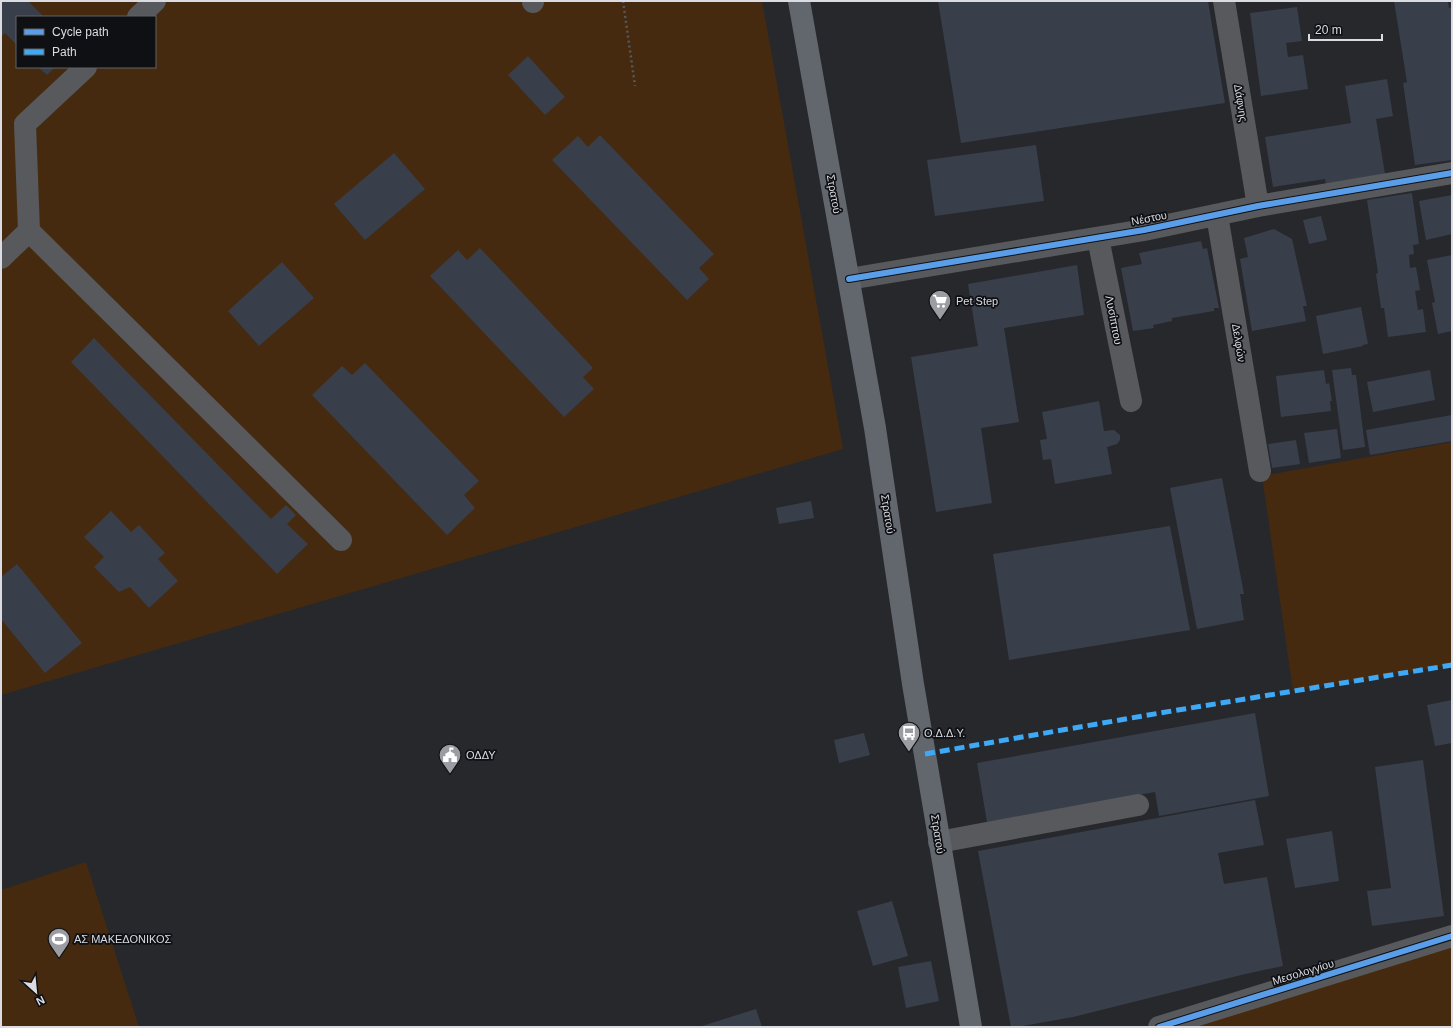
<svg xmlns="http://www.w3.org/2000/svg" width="1453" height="1028" font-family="Helvetica,sans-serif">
<rect width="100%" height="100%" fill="#26282c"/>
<path fill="#452a10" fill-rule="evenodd" d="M1 1H762L843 449 1 695ZM17 17H155V67H17Z
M1452 442V665L1293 691 1262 476Z
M86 862 139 1027H1V890Z
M1452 945V1027H1192Z"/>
<path fill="#393e4b" d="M1 1H28L44 17H17V45L5 33 1 37Z
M938 1H1208L1225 103 961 143Z
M1394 1H1448L1449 8 1452 7V160L1415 165 1403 83 1407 82Z
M1297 7 1302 41 1286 43 1288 57 1303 55 1308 89 1261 96 1250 13Z
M528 56 565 97 545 115 508 75Z
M38 67H55L47 75Z
M1387 79 1393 116 1376 119 1385 174 1326 184 1325 179 1273 187 1265 137 1351 123 1345 86Z
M600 135 714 254 699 268 709 279 687 300 552 160 578 136 588 147Z
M1036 145 1044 201 935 216 927 160Z
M394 153 425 189 365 240 334 204Z
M1412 193 1419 244 1413 245 1414 254 1409 255 1410 268 1416 267 1420 290 1415 291 1418 310 1423 309 1426 332 1388 337 1384 308H1381L1376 274 1378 273 1367 200Z
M1452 195V234L1426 240 1419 201Z
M1321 216 1327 240 1309 244 1303 220Z
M1274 229 1292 239 1307 306H1303L1306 321 1252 331 1240 259 1248 257 1244 238Z
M1201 241 1203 249 1207 248 1219 308H1214V311L1172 318V321L1153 325 1154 328 1133 331 1121 268 1142 264 1139 253Z
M480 248 593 368 583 377 594 389 564 417 430 276 458 250 467 260Z
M1452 255V331L1438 334 1432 303 1435 302 1427 260Z
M282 262 314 298 259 346 228 311Z
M1077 265 1084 315 1004 328 1019 422 981 428 992 503 936 512 911 357 978 346 968 284Z
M1361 307 1368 344 1362 345 1363 346 1323 354 1316 316Z
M94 338 271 519 286 505 296 515 287 524 308 544 277 574 71 362Z
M365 363 479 481 464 495 475 508 447 535 312 395 342 366 352 375Z
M1351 368 1352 375H1356L1365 447 1343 450 1332 370Z
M1324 370 1326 384 1329 383 1332 401H1330L1331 411 1281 417 1276 376Z
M1430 370 1435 400 1373 412 1367 382Z
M1099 401 1104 431 1114 430 1120 435V440L1117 444 1107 447 1112 474 1055 484 1051 459 1043 460 1040 440 1047 439 1042 412Z
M1452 415V441L1370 455 1366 430Z
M1337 429 1341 458 1309 463 1304 433Z
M1296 440 1300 464 1272 468 1268 444Z
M1222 478 1244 594H1240L1244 620 1197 629 1170 488Z
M811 501 814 518 779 524 776 508Z
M111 511 131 532 139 525 165 553 158 559 178 581 149 608 130 587 119 592 94 567 104 557 84 537Z
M1170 526 1190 630 1009 660 993 554Z
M17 564 82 643 45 673 1 619V577Z
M1452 700V743L1435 746 1427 705Z
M1255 713 1269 796 1159 816 1155 792 987 822 977 763Z
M864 733 870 755 839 763 834 740Z
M1423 760 1444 916 1372 926 1367 891 1391 888 1375 767Z
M1255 800 1264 845 1218 853 1224 884 1267 877 1283 966 1241 975 1073 1017 1017 1027H1011L978 851Z
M1332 831 1339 881 1295 888 1286 839Z
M892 901 908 956 873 966 857 911Z
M931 961 939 1001 906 1008 898 967Z
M756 1009 762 1027H699Z"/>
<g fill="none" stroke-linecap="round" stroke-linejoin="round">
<path stroke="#57595c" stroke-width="2.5" stroke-dasharray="2 3" stroke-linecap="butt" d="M623 1 635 86"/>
<path stroke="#57595c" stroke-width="22" d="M533 1V2
M1224 1 1258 206
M138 17 155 1
M86 67 25 124 29 231 341 540
M1217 215 1260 471
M1098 238 1131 401
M1 258 29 231
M849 279 1144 230 1258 206 1452 173
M939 842 1138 805
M1159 1027 1452 936"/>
<path stroke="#62666d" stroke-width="22" d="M799 1 875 428 913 684 971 1027"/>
<path stroke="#3fa9f5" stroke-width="5" stroke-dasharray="10 5" stroke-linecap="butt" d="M925 754 1160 713 1452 665"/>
<g stroke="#0e1014" stroke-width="8">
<path id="cycleway" d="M849 279 1144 230 1258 206 1452 173
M1159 1027 1452 936"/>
</g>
<use href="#cycleway" stroke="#5a9eea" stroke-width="6"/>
</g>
<defs>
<g id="supermarket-pin" transform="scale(1.15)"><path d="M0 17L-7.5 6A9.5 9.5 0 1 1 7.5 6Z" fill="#9b9da2" stroke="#0e1014"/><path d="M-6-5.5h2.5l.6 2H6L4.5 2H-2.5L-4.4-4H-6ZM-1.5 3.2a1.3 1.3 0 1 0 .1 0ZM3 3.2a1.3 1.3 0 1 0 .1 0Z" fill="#fff"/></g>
<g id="bus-pin" transform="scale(1.15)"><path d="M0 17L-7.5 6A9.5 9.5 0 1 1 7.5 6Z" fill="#9b9da2" stroke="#0e1014"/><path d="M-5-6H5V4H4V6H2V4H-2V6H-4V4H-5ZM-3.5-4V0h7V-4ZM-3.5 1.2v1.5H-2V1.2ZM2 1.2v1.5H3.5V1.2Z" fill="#fff"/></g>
<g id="civic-pin" transform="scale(1.15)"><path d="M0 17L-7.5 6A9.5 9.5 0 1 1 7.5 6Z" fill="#9b9da2" stroke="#0e1014"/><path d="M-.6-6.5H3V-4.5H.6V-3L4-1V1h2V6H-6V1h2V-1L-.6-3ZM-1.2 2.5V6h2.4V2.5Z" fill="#fff"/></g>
<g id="stadium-pin" transform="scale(1.15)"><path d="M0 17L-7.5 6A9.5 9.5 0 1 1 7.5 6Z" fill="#9b9da2" stroke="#0e1014"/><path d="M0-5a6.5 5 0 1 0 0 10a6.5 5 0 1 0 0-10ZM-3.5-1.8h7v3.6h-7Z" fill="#fff"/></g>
</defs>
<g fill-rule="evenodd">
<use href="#supermarket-pin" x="940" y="301"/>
<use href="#bus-pin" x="909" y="733"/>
<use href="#civic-pin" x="450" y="755"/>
<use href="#stadium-pin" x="59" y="939"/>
</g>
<g text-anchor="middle" stroke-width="3.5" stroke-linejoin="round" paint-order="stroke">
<g font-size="11" fill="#dadce2" stroke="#0e1014">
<text transform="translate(1241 103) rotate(81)" y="4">Δάφνης</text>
<text transform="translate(834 194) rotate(80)" y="4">Στρατού</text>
<text transform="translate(1149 218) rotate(-11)" y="4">Νέστου</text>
<text transform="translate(1114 320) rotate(79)" y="4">Λυσίππου</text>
<text transform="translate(1239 343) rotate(81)" y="4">Δελφών</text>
<text transform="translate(888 514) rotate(81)" y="4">Στρατού</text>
<text transform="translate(938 834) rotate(81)" y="4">Στρατού</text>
<text transform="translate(1303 972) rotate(-17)" y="4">Μεσολογγίου</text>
</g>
<g font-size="11" fill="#dadce2" stroke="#0e1014" text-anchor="start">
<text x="956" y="305">Pet Step</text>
<text x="924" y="737">Ο.Δ.Δ.Υ.</text>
<text x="466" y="759">ΟΔΔΥ</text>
<text x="74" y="943">ΑΣ ΜΑΚΕΔΟΝΙΚΟΣ</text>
</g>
</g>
<rect width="1453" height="1028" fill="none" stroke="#dadce2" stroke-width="4"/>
<rect x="16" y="16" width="140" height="52" fill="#0e1014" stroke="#606266"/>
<rect x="24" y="29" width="20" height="6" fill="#5a9eea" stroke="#606266"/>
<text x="52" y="36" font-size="12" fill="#dadce2">Cycle path</text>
<rect x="24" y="49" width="20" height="6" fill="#3fa9f5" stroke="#606266"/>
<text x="52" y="56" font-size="12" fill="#dadce2">Path</text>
<g transform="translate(36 992) rotate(153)" stroke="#0e1014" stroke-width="3" paint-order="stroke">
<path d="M0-3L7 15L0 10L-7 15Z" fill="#dadce2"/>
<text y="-6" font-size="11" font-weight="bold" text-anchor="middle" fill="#dadce2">N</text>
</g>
<path d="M1309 34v6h73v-6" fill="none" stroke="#dadce2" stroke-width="2"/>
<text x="1315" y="34" font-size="12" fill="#dadce2" stroke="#0e1014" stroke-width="3" paint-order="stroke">20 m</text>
</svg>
